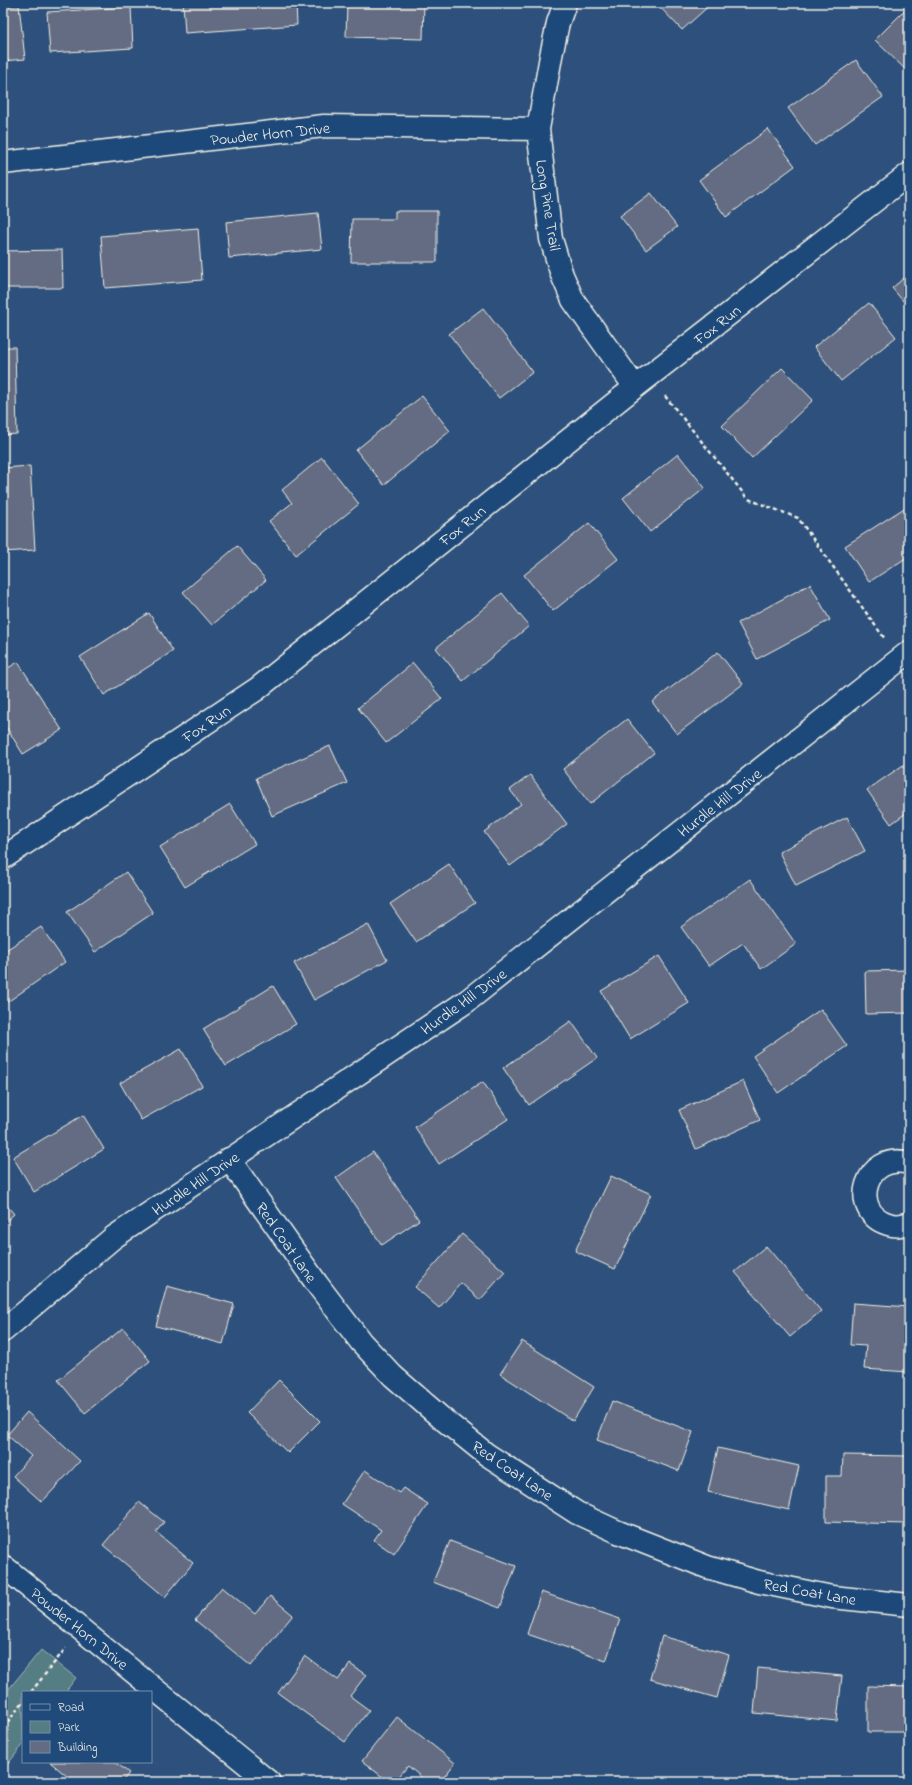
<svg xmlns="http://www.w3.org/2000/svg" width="912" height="1785" font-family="'Indie Flower',sans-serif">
<rect width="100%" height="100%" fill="#2d517c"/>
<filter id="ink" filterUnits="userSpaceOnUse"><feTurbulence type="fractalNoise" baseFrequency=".025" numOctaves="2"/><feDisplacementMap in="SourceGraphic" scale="8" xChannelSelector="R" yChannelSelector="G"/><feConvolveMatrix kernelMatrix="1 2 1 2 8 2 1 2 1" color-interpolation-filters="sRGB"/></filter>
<g filter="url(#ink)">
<path fill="#557d84" stroke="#a4b7b6" d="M41 1650 76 1678 65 1692H23V1745L3 1770V1696Z"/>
<path fill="#636c83" stroke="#f4f1e8" d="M183 3H296L297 25 185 33Z
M347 3H424L423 39 346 37Z
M656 3H712L682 30Z
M19 5 25 59 3 61V7Z
M909 6V73L875 40Z
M131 7 133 48 50 53 47 12Z
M856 60 883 97 815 145 788 108Z
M768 129 795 166 726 217 699 180Z
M651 193 677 227 646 250 620 216Z
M395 211H437V262H351L352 219H395Z
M318 213 322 249 229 258 226 222Z
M198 228 202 280 105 288 101 236Z
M62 250 63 288H3V251Z
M909 274V308L892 288Z
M869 303 896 337 841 381 814 347Z
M483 308 533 372 499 398 449 334Z
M3 347H15L17 434 3 435Z
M782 368 813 400 752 458 722 426Z
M422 396 450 431 384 485 356 450Z
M678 454 705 488 650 532 623 498Z
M322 457 359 504 296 555 269 521 292 503 282 490Z
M30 466 35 550 3 552V468Z
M909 505V556L869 582 845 546Z
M589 523 618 559 553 611 524 575Z
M237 546 266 580 212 625 183 592Z
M810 584 830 620 757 659 738 623Z
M502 593 529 626 463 681 436 648Z
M149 613 173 651 104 695 80 657Z
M718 652 743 684 677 734 652 702Z
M18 662 62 730 23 754 3 722V671Z
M413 663 442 699 386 743 358 708Z
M627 719 654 753 590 804 563 769Z
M330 746 347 783 272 816 256 778Z
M909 761V811L891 824 867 790Z
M530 775 567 824 510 866 484 832 521 804 510 790Z
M230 804 255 844 185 887 160 847Z
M847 817 865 851 796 886 779 852Z
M449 864 475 903 416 942 390 904Z
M126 872 153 913 95 952 67 912Z
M750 879 796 944 761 969 743 943 709 966 681 927Z
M368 924 387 960 314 1000 294 963Z
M41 927 65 962 3 1005V952Z
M659 956 689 1003 630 1039 601 991Z
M909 970V1013L866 1014 865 971Z
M273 986 296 1024 226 1066 203 1029Z
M821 1009 847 1046 778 1093 753 1056Z
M571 1021 597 1058 529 1105 503 1068Z
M181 1049 202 1086 141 1120 120 1083Z
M743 1081 760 1120 696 1149 679 1110Z
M483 1082 508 1119 439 1164 415 1127Z
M83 1115 104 1149 34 1192 13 1157Z
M373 1152 419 1220 382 1245 336 1178Z
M611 1176 651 1194 615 1269 575 1251Z
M3 1201 14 1214 3 1224Z
M462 1234 505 1272 480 1300 461 1283 439 1308 415 1287Z
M766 1246 821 1311 790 1337 735 1272Z
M167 1286 234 1304 223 1344 156 1326Z
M853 1303 909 1307V1372L864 1369 866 1346 850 1345Z
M123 1328 150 1361 85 1413 58 1380Z
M522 1341 594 1387 573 1421 500 1374Z
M279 1380 320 1421 288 1453 247 1413Z
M612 1401 693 1432 679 1471 597 1440Z
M27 1412 80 1461 42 1502 13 1476 31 1456 7 1435Z
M718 1448 799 1466 789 1510 708 1492Z
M843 1455 908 1456 907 1524 826 1522V1476H842Z
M365 1470 399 1493 403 1488 428 1504 394 1554 374 1540 381 1530 342 1504Z
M139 1502 164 1522 156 1532 193 1563 165 1597 103 1545Z
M450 1541 516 1566 500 1608 433 1582Z
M222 1587 255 1614 270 1596 293 1615 251 1666 195 1620Z
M541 1592 620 1619 606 1661 527 1634Z
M662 1636 729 1655 717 1698 650 1679Z
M305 1656 338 1680 350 1664 366 1675 350 1696 369 1710 345 1742 278 1693Z
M758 1668 842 1676 837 1721 754 1713Z
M868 1686 909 1687V1732H868Z
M397 1717 455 1763 440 1782H427L408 1766 394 1782H389L362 1761Z
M50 1762H115L129 1773 122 1782H74Z"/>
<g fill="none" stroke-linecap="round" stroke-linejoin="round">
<g stroke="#f4f1e8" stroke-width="25">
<path id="minor" d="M565 3 558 23 551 56 538 129 551 239 562 275 573 300 635 387
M3 163 324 126 538 129
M3 858 257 689 635 387 909 174
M229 1159 317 1284 361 1342 393 1376 439 1416 486 1454 577 1513 618 1532 707 1567 759 1582 832 1597 909 1605
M909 1163C865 1151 848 1212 888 1224 895 1226 902 1226 909 1223
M3 1331 114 1237 467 1001 909 652
M3 1566 269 1782"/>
</g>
<path stroke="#f4f1e8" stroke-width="2.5" stroke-dasharray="4 3" stroke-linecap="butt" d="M665 396 748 499 798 518 885 639
M31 1692 66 1648
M3 1728 23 1702"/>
<use href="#minor" stroke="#1f4a7a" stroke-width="22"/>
</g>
</g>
<g text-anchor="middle" stroke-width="3" stroke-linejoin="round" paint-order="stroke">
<g font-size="16" fill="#f4f1e8" stroke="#1f4a7a">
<text transform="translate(270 133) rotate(-6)" y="6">Powder Horn Drive</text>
<text transform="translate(549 205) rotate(81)" y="6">Long Pine Trail</text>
<text transform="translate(717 324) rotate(-38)" y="6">Fox Run</text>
<text transform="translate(462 525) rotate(-39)" y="6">Fox Run</text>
<text transform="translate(206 723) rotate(-34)" y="6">Fox Run</text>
<text transform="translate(719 802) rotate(-38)" y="6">Hurdle Hill Drive</text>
<text transform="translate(463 1001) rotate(-36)" y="6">Hurdle Hill Drive</text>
<text transform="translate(195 1183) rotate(-34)" y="6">Hurdle Hill Drive</text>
<text transform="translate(287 1242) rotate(55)" y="6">Red Coat Lane</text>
<text transform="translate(513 1470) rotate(34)" y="6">Red Coat Lane</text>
<text transform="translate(810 1591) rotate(10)" y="6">Red Coat Lane</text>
<text transform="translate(80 1628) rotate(39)" y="6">Powder Horn Drive</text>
</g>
</g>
<rect width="912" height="1785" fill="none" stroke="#1f4a7a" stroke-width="16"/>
<rect x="8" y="8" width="896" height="1769" fill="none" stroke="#f4f1e8" stroke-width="1.5" filter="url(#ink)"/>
<rect x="22" y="1691" width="130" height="72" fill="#1f4a7a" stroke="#748da6"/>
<rect x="30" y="1704" width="20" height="6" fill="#1f4a7a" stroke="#748da6"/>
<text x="58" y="1711" font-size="12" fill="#f4f1e8">Road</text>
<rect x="30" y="1721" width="20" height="12" fill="#557d84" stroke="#748da6"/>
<text x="58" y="1731" font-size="12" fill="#f4f1e8">Park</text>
<rect x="30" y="1741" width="20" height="12" fill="#636c83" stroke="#748da6"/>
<text x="58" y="1751" font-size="12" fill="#f4f1e8">Building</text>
</svg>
